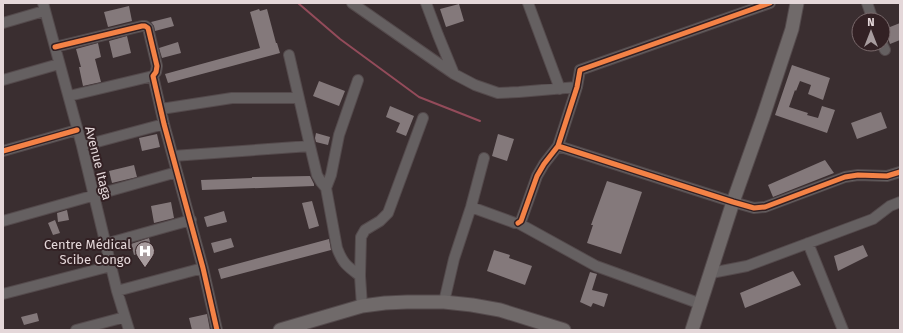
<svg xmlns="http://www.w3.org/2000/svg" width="903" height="333" font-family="'Fira Sans',sans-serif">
<rect width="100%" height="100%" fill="#3a2e30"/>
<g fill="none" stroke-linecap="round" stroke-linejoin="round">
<path stroke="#934b5a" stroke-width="2" d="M298 3 340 39 419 97 480 121"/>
</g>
<path fill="#84797b" d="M459 4 464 21 446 27 440 9Z
M129 6 132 21 108 27 104 12Z
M259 9 260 11 267 9 276 43H277L280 53 232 66 168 83 165 74 260 48 250 12Z
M171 17 174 26 155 31 154 26 151 22Z
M900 23V40L890 44 885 29Z
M127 36 131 53 113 58 109 41Z
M178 42 181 53 162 58 159 48Z
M98 43 101 57 95 59 101 82 83 86 79 67H81L76 49Z
M792 65 830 78 823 100 808 94 811 85 800 81 796 91 795 90 789 107 808 113 807 115 818 118 822 106 835 110 827 133 775 115Z
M319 81 345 91 339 106 313 96Z
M390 106 414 116 406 136 396 132 400 123 386 117Z
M881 112 887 128 857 139 851 123Z
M316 133 330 137 328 145 316 142 315 138Z
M157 134 160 147 142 151 139 138Z
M498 134 514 139 507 161 492 156Z
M825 160 834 173 773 197 768 185Z
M134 165 137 177 112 183 109 171Z
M310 176 314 184V186L202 190 201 180 252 178V177Z
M607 181 642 192 621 254 587 243 593 225H591Z
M312 201 319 226 309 229 302 203Z
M171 202 174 218 154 223 151 206Z
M67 210 69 220 58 222 57 213Z
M224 211 227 222 207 227 204 217Z
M55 220 60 233 53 235 48 223Z
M149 238 152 250 134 255 131 244Z
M231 238 234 247 214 253 211 243Z
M329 239 331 250 221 279 218 269Z
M863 245 868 256 838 271 834 256Z
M494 250 510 255 509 258 532 266 525 285 487 271Z
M793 271 801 285 745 308 740 293Z
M590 272 597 274 592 290 608 294 604 307 593 303 591 307 580 302Z
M37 313 39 321 24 325 21 317Z
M207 314 210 330H192L189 318Z"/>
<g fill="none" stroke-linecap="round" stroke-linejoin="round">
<g stroke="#544a4c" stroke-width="12">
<path id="minor" d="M43 3 82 146 117 291 129 330
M352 3 438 63 454 74 475 85 498 93 519 92 577 87
M426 3 438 35 454 74
M528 3 560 89
M867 3 873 20
M3 23 44 11
M882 44 885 50
M55 47 142 26H145L148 28 157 66 156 72 153 76 164 124 203 268 217 330
M289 55 310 146 317 175 321 182 326 188
M3 80 59 64
M358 80 339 135 331 175 326 188 337 248C343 264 347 266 360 276
M69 96 153 76
M161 109 232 98H299
M82 146 164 124
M558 146 733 202 754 208 765 207 845 177 858 175 887 176 900 172
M3 151 77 130
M173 156 310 146
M471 207 515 223H518L596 266 701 304
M3 221 177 172
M518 223 521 221 537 176 544 164 558 146 577 87 580 70 770 3
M808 243 843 330
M105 244 191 220
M711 273 747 266 873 219 890 206 900 202
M117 291 203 268
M3 294 111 266
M444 302 454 259 471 207 484 158
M362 306 360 276 361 237 365 230 380 221 388 213 423 118
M76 330 125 317"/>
</g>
<g stroke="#544a4c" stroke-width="15">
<path id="major" d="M280 330 362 306 385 303 407 302H444L472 305 500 310 564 330
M692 330 733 202 763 117 792 29 797 3"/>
</g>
<use href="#minor" stroke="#656061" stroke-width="10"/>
<use href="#major" stroke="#706a6a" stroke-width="13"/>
<g stroke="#332124" stroke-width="8">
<path id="cycleway" d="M55 47 142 26H145L148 28 157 66 156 72 153 76 164 124 203 268 217 330
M558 146 733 202 754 208 765 207 845 177 858 175 887 176 900 172
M3 151 77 130
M518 223 521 221 537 176 544 164 558 146 577 87 580 70 770 3"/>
</g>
<use href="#cycleway" stroke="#f48246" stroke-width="5"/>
</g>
<defs>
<g id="hospital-pin" transform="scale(1)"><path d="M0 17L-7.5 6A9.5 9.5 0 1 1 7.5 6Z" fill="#a89c9e" stroke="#332124"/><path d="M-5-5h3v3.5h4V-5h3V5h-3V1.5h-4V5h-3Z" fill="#fff"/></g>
</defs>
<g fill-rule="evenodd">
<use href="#hospital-pin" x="145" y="251"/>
</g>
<g text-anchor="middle" stroke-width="4" stroke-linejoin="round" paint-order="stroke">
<g font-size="13" fill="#e4d7d9" stroke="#332124">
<text transform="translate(99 163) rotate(76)" y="5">Avenue Itaga</text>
</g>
<g font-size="13" fill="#e4d7d9" stroke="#332124" text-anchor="end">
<text x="131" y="249">Centre Médical<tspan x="131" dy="15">Scibe Congo</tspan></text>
</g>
</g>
<rect width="903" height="333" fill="none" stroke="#e4d7d9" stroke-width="8"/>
<g transform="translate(871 32)"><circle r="19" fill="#332124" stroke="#7a6a6c"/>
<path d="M0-3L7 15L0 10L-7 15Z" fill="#a89c9e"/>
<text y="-6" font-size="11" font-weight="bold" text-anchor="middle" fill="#e4d7d9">N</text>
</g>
</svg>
